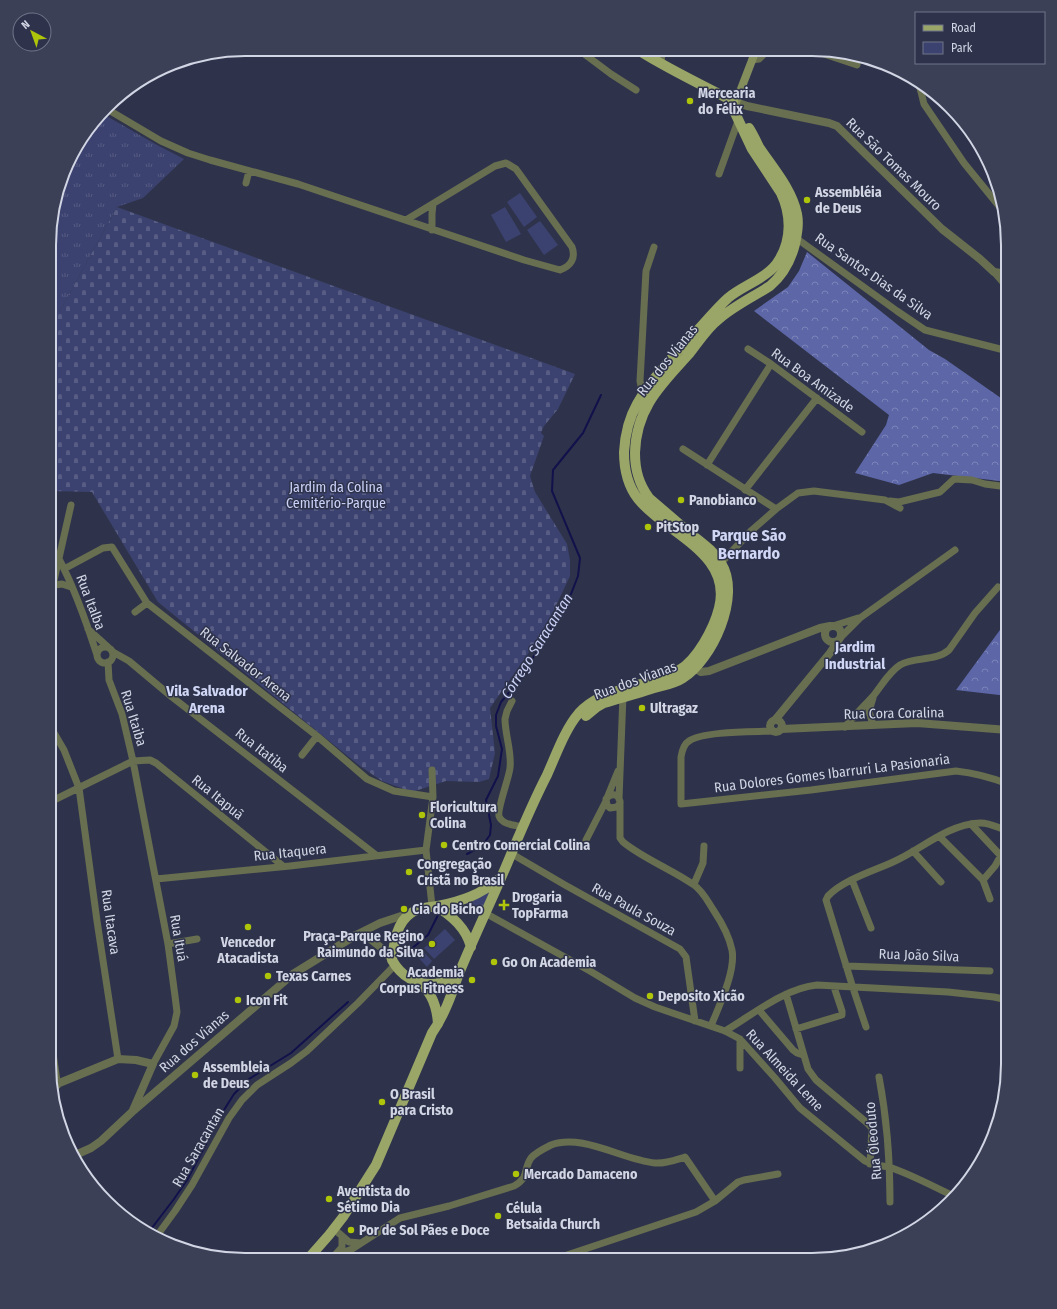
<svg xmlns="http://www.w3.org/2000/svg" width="1057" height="1309" font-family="'Fira Sans Condensed',sans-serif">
<defs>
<pattern id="grass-tufts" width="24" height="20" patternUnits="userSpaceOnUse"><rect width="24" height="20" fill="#3b426f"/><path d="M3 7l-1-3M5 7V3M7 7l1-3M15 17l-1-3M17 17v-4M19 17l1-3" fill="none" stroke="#565c83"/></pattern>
<pattern id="forest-crowns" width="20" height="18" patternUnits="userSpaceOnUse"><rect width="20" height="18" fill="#5d67a8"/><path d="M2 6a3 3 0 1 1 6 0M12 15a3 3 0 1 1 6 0" fill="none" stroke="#7b83b8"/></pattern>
<pattern id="cemetery-stones" width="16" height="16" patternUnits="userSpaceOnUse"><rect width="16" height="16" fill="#3b426f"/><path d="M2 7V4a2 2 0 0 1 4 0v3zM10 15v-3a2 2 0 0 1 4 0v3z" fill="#565c83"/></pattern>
</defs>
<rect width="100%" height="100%" fill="#2e334b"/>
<path fill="url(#grass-tufts)" d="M103 114 157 145 184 159 143 198 117 207 60 311 51 315V232L78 144Z
M491 889 479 915 469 908 466 903Z"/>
<path fill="url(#forest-crowns)" d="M807 252 929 350 945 359 1008 403V482L933 473 899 485 855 473 886 425 889 415 754 311 788 287 799 271Z
M1008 619C1008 628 1006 636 1005 645H1008V696L956 690Z"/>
<path fill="url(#cemetery-stones)" d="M117 207 575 374 558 409 544 426 541 433 544 436 530 476 535 492 567 544 570 560V576L554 610 534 645 490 708 495 753 489 779 479 782 446 781 412 792 382 781 360 766 158 602 92 492 50 491 51 315 60 311Z"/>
<path fill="#3b426f" d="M520 193 537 217 524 227 507 202Z
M505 207 521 234 506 242 491 215Z
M540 221 558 245 544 255 527 230Z
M445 929 455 940 434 959 424 948Z
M422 950 432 961 427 967 416 955Z"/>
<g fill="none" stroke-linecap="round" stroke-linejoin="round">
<path stroke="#12114b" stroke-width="2" d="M467 854 482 846 490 835 491 825 486 800 498 776 502 749 496 726V715L501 702 519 681 571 594 578 576 580 558 552 491 553 470 583 433 601 395
M410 950 428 935 439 913
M148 1233 174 1199 187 1180 224 1110 234 1094 249 1079 291 1053 348 1002"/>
<path stroke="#686e50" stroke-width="7" d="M579 50 611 74 636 90
M815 51 857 65
M752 60 759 59 767 51
M661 64 662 50
M921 82 920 88 924 104 964 163 1003 211
M107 109 161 141 188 153 210 160 298 184 524 260 560 270C571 266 576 258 572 247L516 169 506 163 495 166 406 220
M719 174 738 121
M246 183 249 171
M432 230V214L433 204
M796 238 897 311 925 330 1008 351
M994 272 1008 288
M748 349 771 364 862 432
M643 395 640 381 646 271 654 247
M683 449 776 509
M707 465 771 364
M745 490 817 398
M890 501 899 502 940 492 954 479 972 480 985 484 1008 487
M59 559C74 587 87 624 97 655
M719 565 751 531 776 509 798 493 814 491 885 500 900 508
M64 569 103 548 112 547 147 603 317 736 367 779 394 791 433 797
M54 585 62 584 71 587
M50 598 71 505
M135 612 147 603
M836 625 858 618
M88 629 108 647
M842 636 860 618 955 550
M97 655a8 8 0 1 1 16 0a8 8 0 1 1-16 0Z
M113 652 129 661 172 697 376 855
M108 662 109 680 122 714 133 761 168 944 175 996 177 1012 174 1026 153 1064
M873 698 869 711 873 725
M512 701 507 711 505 719C505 735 512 752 510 768 509 778 497 809 499 816 502 825 515 825 523 827
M50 726 64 750 79 788 97 921 118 1059
M845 727C854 716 864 706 874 695 882 685 889 672 900 665 915 656 935 662 949 650L975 613 998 587
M773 731C753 732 704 731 689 741 684 744 682 751 681 757V804L811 790 956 771C974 773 990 777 1008 784
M302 755 317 736
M432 770 433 797 426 850 432 906
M607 798 618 771
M619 799 623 695
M50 802 133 761 150 760 156 763 283 866
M620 803 617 807 610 808 607 805 606 799C610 793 618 793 620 801V838L623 842C644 859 671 869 694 885 703 891 708 902 714 911 722 923 729 936 732 950 736 971 719 1006 711 1026
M971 824 1001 856
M939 836 983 880
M586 840 606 801
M913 851 941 882
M512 854 565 885 680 949 686 957 695 1021
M156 879 290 866 426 850
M852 880 871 928
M694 884 703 863 704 846
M990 899 983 880 995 866 1008 843
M485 913 590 971 635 998 655 1007 725 1031 740 1039 775 1078 800 1108 865 1161C874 1166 883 1165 892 1168 914 1176 935 1187 955 1197
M168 944 197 939
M846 966 990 971
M786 994 808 1069 816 1080 866 1122 872 1128 870 1164
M759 1010 793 1050 797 1053 803 1055
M866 1027 853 988 826 900 828 896C843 880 873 871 893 862 921 850 946 825 979 823 989 822 998 828 1008 831
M796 1029 842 1015V1011L834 987
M725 1031C752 1015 785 988 817 985L948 992 994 997 1008 1000
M740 1039V1068
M879 1077C887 1119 890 1160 890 1202
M997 1127V1122L999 1118
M334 1229 349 1242 361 1243
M156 1237 175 1211 192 1185 229 1118 242 1100 257 1085 291 1063 307 1051 358 1003 395 965
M335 1255 342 1247V1237
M325 1260 352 1249 400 1218 449 1206 514 1186C530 1177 523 1169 531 1158 535 1153 545 1148 551 1145 582 1133 623 1160 655 1163 665 1164 675 1160 685 1157L715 1201
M552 1260 696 1212 715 1201 738 1182 744 1180 778 1174"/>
<path stroke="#686e50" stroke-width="8" d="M736 102 747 106 829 123 837 126 942 229 980 259 994 272 1008 274
M825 634a8 8 0 1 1 16 0a8 8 0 1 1-16 0Z
M691 666 701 672 709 671 820 628 830 626
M770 726a6 6 0 1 1 12 0a6 6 0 1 1-12 0Z
M775 720 830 653 838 641
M781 729 917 723 1008 730
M356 935 369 938 384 950 392 960
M49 1028 57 1085
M52 1086 118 1059 136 1060 153 1064 133 1110
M73 1156 91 1148 101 1141 132 1112 293 974 356 935 380 923 410 913"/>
<path stroke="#848e5d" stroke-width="8" d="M736 102 756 50"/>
<path stroke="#9aa667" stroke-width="10" d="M638 50C670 70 700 84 733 101
M586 716 597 707 604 703C620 698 636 694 651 689 661 686 674 684 683 678 712 660 742 596 721 563 714 551 702 543 691 534 677 522 663 510 649 498 639 484 635 471 635 453 636 408 661 385 689 354 698 343 707 328 719 319 734 306 753 297 770 286 783 275 791 260 795 244 797 234 799 224 797 214 792 189 773 168 759 147 756 141 753 134 749 128
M436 906C452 916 466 928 471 947
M418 982C432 987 445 983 458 976
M438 1024C437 1008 433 992 418 982 415 981 412 980 409 978 402 974 396 967 392 960 394 943 396 923 411 913 418 908 430 907 438 906 462 901 480 895 499 879
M307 1260 329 1235 343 1217 376 1165 432 1033C444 1016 451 996 458 976 475 934 495 894 512 852 523 826 534 800 547 775 556 755 565 729 579 713 592 699 609 693 627 688 644 683 663 679 679 670 697 660 714 628 719 608 733 553 666 534 638 499 628 486 624 468 624 452 625 435 629 418 637 404 651 379 677 352 697 331 707 320 717 308 728 298 743 285 769 278 779 260 792 239 791 214 781 193L752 149 728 98"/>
</g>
<g fill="#aec509" stroke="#2e334b" stroke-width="1.5">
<circle cx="690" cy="101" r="4"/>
<circle cx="807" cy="200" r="4"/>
<circle cx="681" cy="500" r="4"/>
<circle cx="648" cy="527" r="4"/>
<circle cx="642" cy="708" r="4"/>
<circle cx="422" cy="815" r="4"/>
<circle cx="444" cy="845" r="4"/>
<circle cx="409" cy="872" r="4"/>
<path d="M502 899h4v4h4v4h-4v4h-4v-4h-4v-4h4z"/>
<circle cx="404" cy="909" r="4"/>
<circle cx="248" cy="927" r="4"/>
<circle cx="432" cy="944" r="4"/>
<circle cx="494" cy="962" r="4"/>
<circle cx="268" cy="976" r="4"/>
<circle cx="472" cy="980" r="4"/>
<circle cx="650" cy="996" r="4"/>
<circle cx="238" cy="1000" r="4"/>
<circle cx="195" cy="1075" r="4"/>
<circle cx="382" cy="1102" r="4"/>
<circle cx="516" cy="1174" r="4"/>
<circle cx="329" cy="1199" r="4"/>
<circle cx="498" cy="1216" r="4"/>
<circle cx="351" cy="1230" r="4"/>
</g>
<g text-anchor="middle" stroke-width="3" stroke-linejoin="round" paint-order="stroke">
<g font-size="14" font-weight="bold" fill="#d1d5e4" stroke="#2e334b" text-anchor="start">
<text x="698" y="98">Mercearia<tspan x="698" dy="16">do Félix</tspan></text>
<text x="815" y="197">Assembléia<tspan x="815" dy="16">de Deus</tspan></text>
<text x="689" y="505">Panobianco</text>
<text x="656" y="532">PitStop</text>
<text x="650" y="713">Ultragaz</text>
<text x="430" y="812">Floricultura<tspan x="430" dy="16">Colina</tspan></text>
<text x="452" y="850">Centro Comercial Colina</text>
<text x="417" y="869">Congregação<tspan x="417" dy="16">Cristã no Brasil</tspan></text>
<text x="512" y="902">Drogaria<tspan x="512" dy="16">TopFarma</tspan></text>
<text x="412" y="914">Cia do Bicho</text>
<text x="424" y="941" text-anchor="end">Praça-Parque Regino<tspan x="424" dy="16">Raimundo da Silva</tspan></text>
<text x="248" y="947" text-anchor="middle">Vencedor<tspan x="248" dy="16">Atacadista</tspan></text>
<text x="502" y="967">Go On Academia</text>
<text x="464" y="977" text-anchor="end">Academia<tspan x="464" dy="16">Corpus Fitness</tspan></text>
<text x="276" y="981">Texas Carnes</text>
<text x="658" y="1001">Deposito Xicão</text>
<text x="246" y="1005">Icon Fit</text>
<text x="203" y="1072">Assembleia<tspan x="203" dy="16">de Deus</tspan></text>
<text x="390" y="1099">O Brasil<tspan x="390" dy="16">para Cristo</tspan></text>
<text x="524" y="1179">Mercado Damaceno</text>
<text x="337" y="1196">Aventista do<tspan x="337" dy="16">Sétimo Dia</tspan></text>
<text x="506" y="1213">Célula<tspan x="506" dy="16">Betsaida Church</tspan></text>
<text x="359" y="1235">Por de Sol Pães e Doce</text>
</g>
<g font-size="14" fill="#d1d5e4" stroke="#2e334b">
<text transform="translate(894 164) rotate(44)" y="5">Rua São Tomas Mouro</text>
<text transform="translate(874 276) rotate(35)" y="5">Rua Santos Dias da Silva</text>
<text transform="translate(667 360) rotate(-51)" y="5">Rua dos Vianas</text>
<text transform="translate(813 380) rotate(36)" y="5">Rua Boa Amizade</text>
<text transform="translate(91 602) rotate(69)" y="5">Rua Italba</text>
<text transform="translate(246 664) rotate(38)" y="5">Rua Salvador Arena</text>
<text transform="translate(635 680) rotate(-20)" y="5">Rua dos Vianas</text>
<text transform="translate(894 713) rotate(-1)" y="5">Rua Cora Coralina</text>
<text transform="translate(134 718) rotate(73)" y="5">Rua Itaiba</text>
<text transform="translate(262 750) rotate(38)" y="5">Rua Itatiba</text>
<text transform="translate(832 773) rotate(-7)" y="5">Rua Dolores Gomes Ibarruri La Pasionaria</text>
<text transform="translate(218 797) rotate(39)" y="5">Rua Itapuã</text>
<text transform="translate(290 852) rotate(-6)" y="5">Rua Itaquera</text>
<text transform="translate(634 909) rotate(29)" y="5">Rua Paula Souza</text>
<text transform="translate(111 922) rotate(82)" y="5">Rua Itacava</text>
<text transform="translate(179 938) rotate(80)" y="5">Rua Ituá</text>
<text transform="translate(919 955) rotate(2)" y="5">Rua João Silva</text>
<text transform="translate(194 1041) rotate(-41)" y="5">Rua dos Vianas</text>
<text transform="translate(785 1070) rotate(47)" y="5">Rua Almeida Leme</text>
<text transform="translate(873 1141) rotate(-95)" y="5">Rua Óleoduto</text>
<text transform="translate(198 1147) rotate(-60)" y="5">Rua Saracantan</text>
</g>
<g font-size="14" fill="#cad2f8" stroke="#2e334b">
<text x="336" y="492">Jardim da Colina<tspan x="336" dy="16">Cemitério-Parque</tspan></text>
</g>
<g font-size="15" font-style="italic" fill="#c8d0f6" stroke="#2e334b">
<text transform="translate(537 646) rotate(-58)" y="5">Córrego Saracantan</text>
</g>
<g font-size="15" font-weight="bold" fill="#d0d7f6" stroke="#2e334b">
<text x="855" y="652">Jardim<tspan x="855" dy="17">Industrial</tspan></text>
<text x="207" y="696">Vila Salvador<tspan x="207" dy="17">Arena</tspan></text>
</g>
<g font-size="16" font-weight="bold" fill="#d0d7f6" stroke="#2e334b">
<text x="749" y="541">Parque São<tspan x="749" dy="18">Bernardo</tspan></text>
</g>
</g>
<path d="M0 0H1057V1309H0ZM245 56H812A189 189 0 0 1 1001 245V1064A189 189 0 0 1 812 1253H245A189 189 0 0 1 56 1064V245A189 189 0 0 1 245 56Z" fill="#3b4057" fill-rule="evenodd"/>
<path fill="none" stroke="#d1d5e4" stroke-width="2" d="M245 56H812A189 189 0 0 1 1001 245V1064A189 189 0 0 1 812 1253H245A189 189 0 0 1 56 1064V245A189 189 0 0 1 245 56Z"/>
<rect x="915" y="12" width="130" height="52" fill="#2e334b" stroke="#6f7488"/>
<rect x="923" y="25" width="20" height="6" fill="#9aa667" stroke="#6f7488"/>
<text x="951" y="32" font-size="12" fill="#d1d5e4">Road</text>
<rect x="923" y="42" width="20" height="12" fill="#3b426f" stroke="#6f7488"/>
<text x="951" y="52" font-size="12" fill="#d1d5e4">Park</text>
<g transform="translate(32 32) rotate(319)"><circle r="19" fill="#2e334b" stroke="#6f7488"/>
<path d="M0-3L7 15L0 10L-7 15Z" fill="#aec509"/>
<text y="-6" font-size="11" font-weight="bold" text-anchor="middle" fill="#d1d5e4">N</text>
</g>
</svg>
